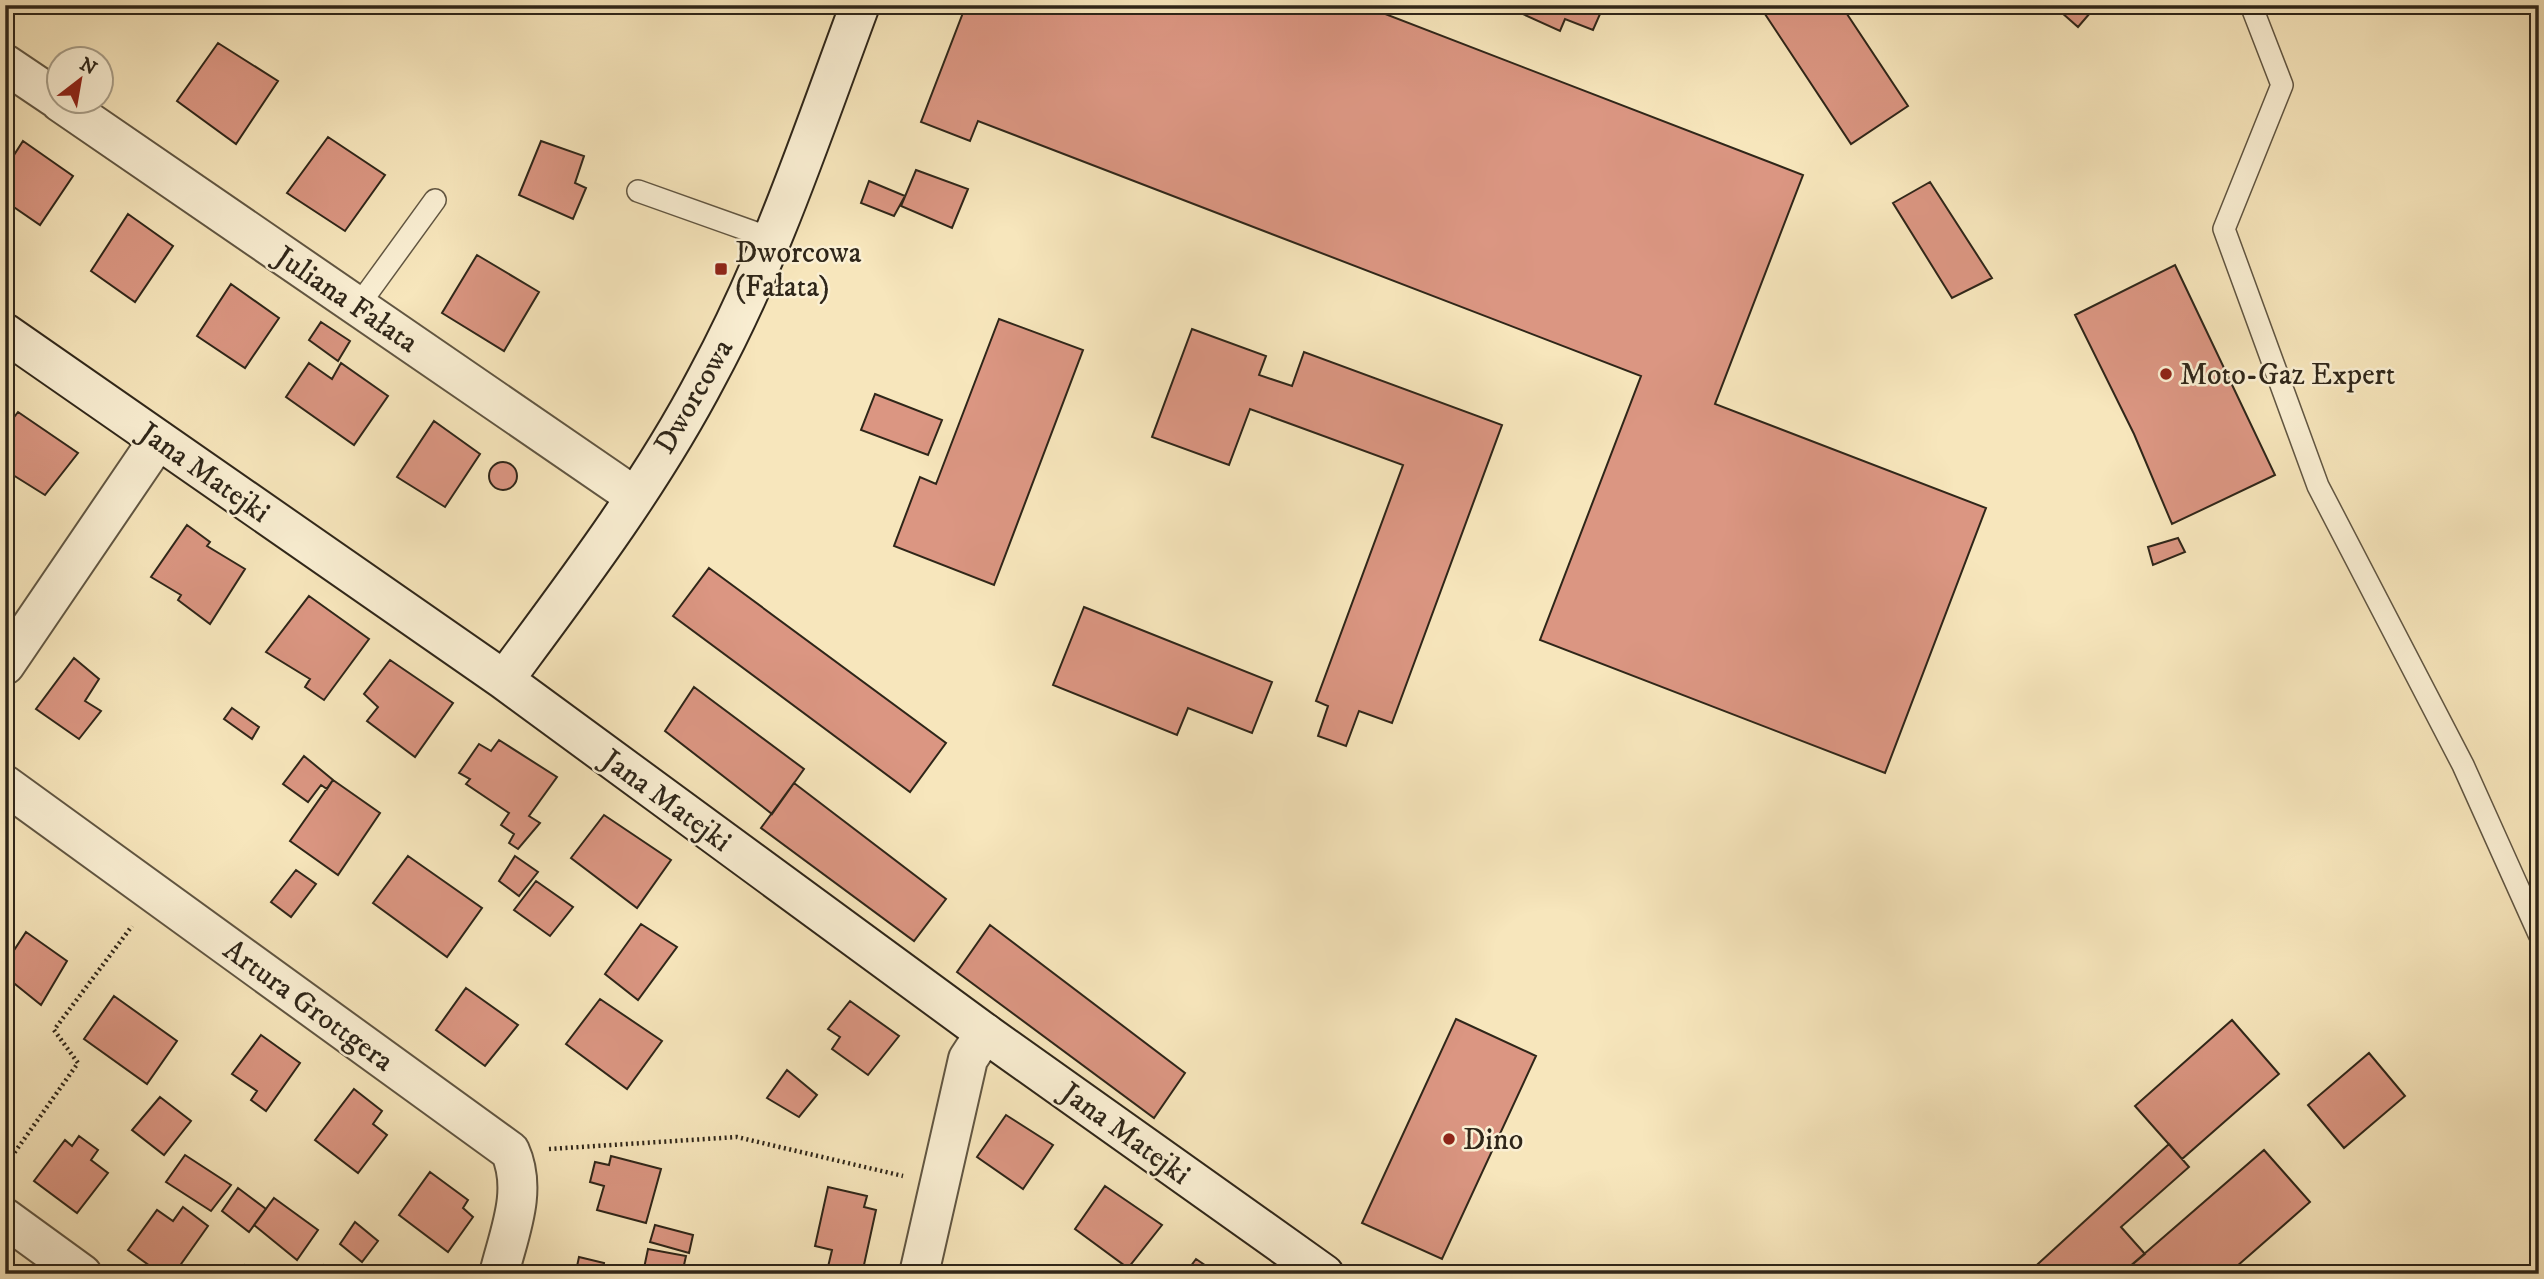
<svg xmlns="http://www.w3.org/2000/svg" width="2544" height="1279" font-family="'IM FELL DW Pica',serif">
<rect width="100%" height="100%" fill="#f7e6bc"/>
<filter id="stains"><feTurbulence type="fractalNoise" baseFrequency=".00286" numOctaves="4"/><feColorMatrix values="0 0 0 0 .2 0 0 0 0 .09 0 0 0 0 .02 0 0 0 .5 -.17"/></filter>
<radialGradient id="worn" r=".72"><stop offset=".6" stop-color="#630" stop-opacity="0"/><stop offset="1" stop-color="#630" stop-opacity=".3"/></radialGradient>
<path fill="#db9682" stroke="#2f2619" stroke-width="2" d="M966 5H1362L1803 175 1715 404 1986 508 1885 773 1540 640 1641 376 978 121 970 141 921 122Z
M1503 5H1604L1593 30 1565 19 1560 31Z
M1759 5H1841L1908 106 1851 144Z
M2053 5H2097L2078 27Z
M218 43 278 81 236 144 177 101Z
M328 137 385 175 345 231 287 193Z
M23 141 73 176 40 225 5 201V169Z
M541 141 584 156 575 183 586 188 573 219 519 195Z
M916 170 968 189 952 228 901 206Z
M869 181 905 196 894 216 861 203Z
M1930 182 1992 278 1952 298 1893 203Z
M128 214 173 246 135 302 91 271Z
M477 255 539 292 504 351 442 313Z
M2175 265 2275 475 2172 524 2134 434 2075 315Z
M231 284 279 318 245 368 197 336Z
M999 319 1083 350 994 585 894 546 920 477 936 484Z
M321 322 350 341 338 361 309 340Z
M1192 329 1266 356 1259 375 1292 386 1304 352 1502 425 1392 723 1359 711 1346 746 1318 736 1328 706 1316 701 1403 465 1250 409 1229 465 1152 437Z
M309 363 332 379 341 363 388 396 354 445 286 397Z
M875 394 942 420 928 455 861 430Z
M18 412 78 453 45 495 5 470V429Z
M434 421 480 454 445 507 397 477Z
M489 476a14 14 0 1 1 28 0a14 14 0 1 1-28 0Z
M187 525 210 542 207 546 245 569 210 624 178 600 181 595 151 577Z
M2178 538 2185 552 2153 565 2148 547Z
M709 568 946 743 910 792 673 616Z
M309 596 369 639 324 700 305 687 310 679 266 652Z
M1084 607 1272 682 1252 733 1188 708 1177 735 1053 685Z
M74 658 99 679 85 701 101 711 79 739 36 709Z
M390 660 453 703 415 757 367 721 378 707 364 694Z
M694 687 804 769 772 814 665 731Z
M232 708 259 727 252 739 224 719Z
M499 740 557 777 529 816 540 823 518 849 509 843 514 834 501 825 509 813 466 784 470 779 459 773 479 744 491 751Z
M304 756 333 780 327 789 321 785 308 802 283 784Z
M333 780 380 813 338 875 290 841Z
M794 783 946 899 914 941 761 828Z
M604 815 671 860 637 908 571 858Z
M408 856 482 908 447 957 373 903Z
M515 856 538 872 519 896 499 881Z
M296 870 316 884 291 917 271 902Z
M536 881 573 907 550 936 514 910Z
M641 924 677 947 638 1000 605 974Z
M990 925 1185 1073 1154 1118 957 972Z
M26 932 67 961 41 1005 5 976V964Z
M466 988 518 1025 485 1066 436 1030Z
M114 996 177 1041 147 1084 84 1039Z
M600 999 662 1041 627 1089 566 1044Z
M850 1001 899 1036 868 1075 832 1049 840 1037 828 1029Z
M1456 1019 1536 1056 1442 1259 1362 1223Z
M2232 1020 2279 1074 2182 1159 2135 1106Z
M261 1035 300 1063 266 1111 251 1100 257 1091 232 1074Z
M2369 1053 2405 1096 2344 1148 2308 1105Z
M787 1070 817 1095 799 1117 767 1098Z
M354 1089 382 1111 373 1124 387 1135 358 1173 315 1140Z
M160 1097 191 1121 164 1155 132 1130Z
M1006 1115 1053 1145 1023 1189 977 1157Z
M79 1136 98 1150 91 1160 108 1173 77 1213 34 1181 65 1140 72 1146Z
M2169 1144 2189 1167 2121 1227 2145 1254 2121 1274H2027Z
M2264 1150 2310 1202 2228 1274H2121Z
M185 1155 231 1185 211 1211 166 1182Z
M611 1156 661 1169 646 1223 597 1210 604 1186 590 1182 595 1162 609 1165Z
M430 1172 468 1200 463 1208 473 1217 448 1252 399 1215Z
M1105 1186 1162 1225 1128 1268 1075 1229Z
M828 1187 867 1196 864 1207 876 1210 862 1274 827 1271 832 1250 815 1246Z
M238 1188 266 1209 249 1232 222 1211Z
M274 1198 318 1230 297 1260 254 1225Z
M183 1207 208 1226 174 1274H161L128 1250 157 1210 173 1221Z
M355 1222 378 1241 362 1262 340 1244Z
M655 1225 693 1235 689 1253 650 1242Z
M648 1249 686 1256 682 1274 643 1273Z
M579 1257 604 1263 602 1274H553L555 1266 576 1271Z
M1196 1259 1218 1274H1185Z
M245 1265 258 1274H238Z
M324 1265 338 1274H317Z"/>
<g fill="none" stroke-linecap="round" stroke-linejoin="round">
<g stroke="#615642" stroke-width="24">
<path id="lane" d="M2251 5 2282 85 2224 229 2318 486 2463 765 2539 934
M638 191 773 239
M358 306 435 200"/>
</g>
<g stroke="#615642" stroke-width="42">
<path id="street" d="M5 64 60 101
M60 102 634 496
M5 665 158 440
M5 785 510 1151C528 1191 509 1233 499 1274
M5 1218 82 1274
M919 1274 968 1059 985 1033"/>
</g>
<g stroke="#2f2619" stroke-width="42">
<path id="secondary" d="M5 333 504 680 985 1033 1324 1274
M504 680C576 583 651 484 707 377 771 259 813 131 860 5"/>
</g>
<path stroke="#2f2619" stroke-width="4.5" stroke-dasharray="2 3.5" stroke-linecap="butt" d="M549 1149 737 1137 903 1176
M5 1166 78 1063 54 1030 132 926"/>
<use href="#lane" stroke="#faefd3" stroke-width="21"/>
<use href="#street" stroke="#faefd3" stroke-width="38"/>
<use href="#secondary" stroke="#faefd3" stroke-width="38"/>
</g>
<g fill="#8f2418" stroke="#faefd3" stroke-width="2.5">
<rect x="714" y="262" width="14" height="14" rx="3.5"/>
<circle cx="2166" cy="374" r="7"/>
<circle cx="1449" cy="1139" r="7"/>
</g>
<g text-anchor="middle" stroke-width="5" stroke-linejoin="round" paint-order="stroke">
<g font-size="30" fill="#2f2619" stroke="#faefd3" text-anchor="start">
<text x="735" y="262">Dworcowa<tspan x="735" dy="34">(Fałata)</tspan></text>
<text x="2180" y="384">Moto-Gaz Expert</text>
<text x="1463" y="1149">Dino</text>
</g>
<g font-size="30" fill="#2f2619" stroke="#faefd3">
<text transform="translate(347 299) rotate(34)" y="10">Juliana Fałata</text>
<text transform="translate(693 396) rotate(-60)" y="10">Dworcowa</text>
<text transform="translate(205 472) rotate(35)" y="10">Jana Matejki</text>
<text transform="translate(667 800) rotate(36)" y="10">Jana Matejki</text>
<text transform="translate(309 1005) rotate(36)" y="10">Artura Grottgera</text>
<text transform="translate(1126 1133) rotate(36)" y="10">Jana Matejki</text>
</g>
</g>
<rect width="2544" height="1279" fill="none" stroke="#f7e6bc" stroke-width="28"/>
<rect x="7" y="7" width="2530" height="1265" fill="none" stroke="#2f2619" stroke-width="3.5"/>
<rect x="14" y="14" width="2516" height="1251" fill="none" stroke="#2f2619" stroke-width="2"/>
<g transform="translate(80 80) rotate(31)"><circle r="33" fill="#faefd3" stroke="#a99f89" stroke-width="2"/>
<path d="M0-5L12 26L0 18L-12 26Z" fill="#8f2418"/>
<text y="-10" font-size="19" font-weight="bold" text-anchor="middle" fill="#2f2619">N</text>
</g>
<rect width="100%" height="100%" filter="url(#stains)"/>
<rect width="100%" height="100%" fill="url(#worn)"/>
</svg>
